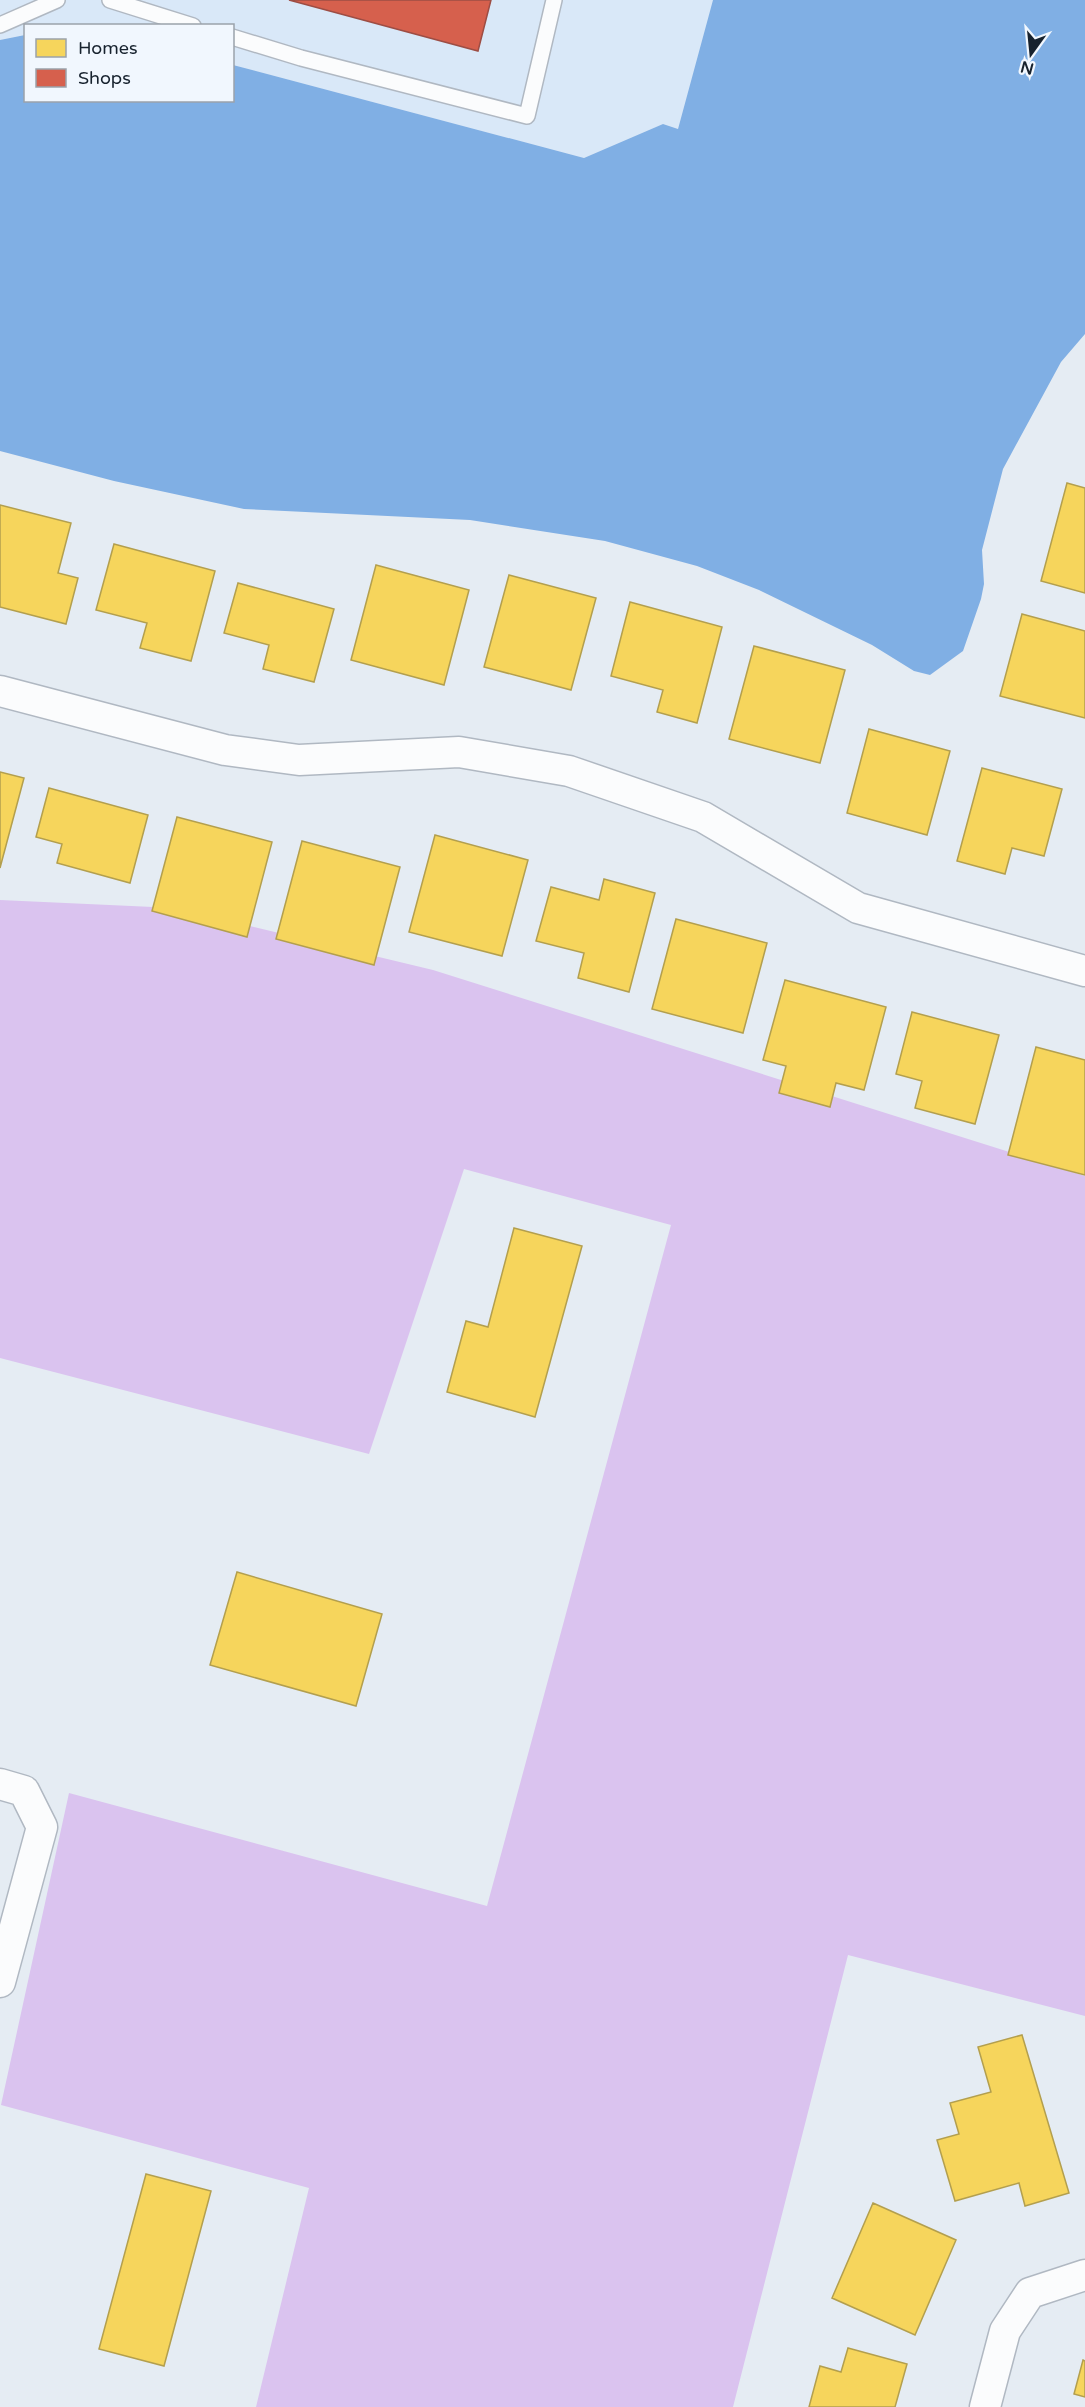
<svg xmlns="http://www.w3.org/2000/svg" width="1085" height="2407" font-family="'Varela Round',sans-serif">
<rect width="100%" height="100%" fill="#e5ecf3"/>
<path fill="#d9e8f8" d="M0 0H713L678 129 663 124 584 158 233 65 232 26H26L25 35 0 40Z"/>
<path fill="#dac3ef" d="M0 900 175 908 433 970 1085 1176V2016L848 1955 733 2407H256L309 2188 1 2105 69 1793 487 1906 671 1225 464 1169 369 1454 0 1358Z"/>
<path fill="#80afe4" d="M713 0H1085V334L1061 362 1003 469 982 550 984 584 981 599 963 651 930 675 914 671 872 645 759 590 697 566 605 541 470 520 244 509 114 481 0 451V40L25 35 26 100H232L233 65 584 158 663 124 678 129Z"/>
<path fill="#f6d55c" stroke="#b39f4e" stroke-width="1.5" d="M1067 483 1085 488V593L1041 581Z
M0 505 71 523 58 573 78 578 66 624 0 607Z
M114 544 215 571 191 661 140 648 147 623 96 610Z
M376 565 469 590 444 685 351 660Z
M509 575 596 598 571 690 484 667Z
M238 583 334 609 314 682 263 669 269 645 224 633Z
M630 602 722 627 697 723 657 712 663 690 611 676Z
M1022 614 1085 631V718L1000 696Z
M754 646 845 670 820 763 729 739Z
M869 729 950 751 927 835 847 813Z
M982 768 1062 789 1044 856 1012 848 1005 874 957 861Z
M0 772 24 778 0 868Z
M49 788 148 815 130 883 57 863 62 844 36 837Z
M177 817 272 842 247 937 152 911Z
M435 835 528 860 502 956 409 932Z
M302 841 400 867 374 965 276 939Z
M604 879 655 893 629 992 578 978 584 953 536 941 551 887 599 900Z
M676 919 767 943 743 1033 652 1009Z
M785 980 886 1007 864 1090 836 1083 830 1107 779 1093 786 1066 763 1060Z
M912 1012 999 1035 975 1124 915 1108 922 1081 896 1074Z
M1036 1047 1085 1060V1175L1008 1155Z
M514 1228 582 1246 535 1417 447 1392 466 1321 488 1327Z
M237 1572 382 1614 356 1706 210 1665Z
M1022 2035 1069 2193 1025 2206 1019 2183 955 2201 937 2140 959 2134 950 2103 991 2092 978 2047Z
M146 2174 211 2191 164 2366 99 2349Z
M873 2203 956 2240 915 2335 832 2298Z
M848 2348 907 2364 895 2407H809L820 2366 841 2372Z
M1083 2360 1085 2361V2397L1074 2394Z"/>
<path fill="#d6604d" stroke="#9d4d44" stroke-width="1.5" d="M289 0H491L478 51Z"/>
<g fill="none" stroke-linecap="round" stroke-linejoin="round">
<g stroke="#b0b8c2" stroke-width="18">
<path id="service" d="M110 0 193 26
M0 25 57 0
M232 37 301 58 527 116 554 0"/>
</g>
<g stroke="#b0b8c2" stroke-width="33">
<path id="minor" d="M0 691 225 750 299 760 459 752 569 771 703 817 858 908 1085 971
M0 1784 24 1791 42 1827 0 1982
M985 2407 1005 2331 1030 2293 1085 2275"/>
</g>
<use href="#service" stroke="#fbfcfd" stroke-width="15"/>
<use href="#minor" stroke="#fbfcfd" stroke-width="30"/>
</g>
<rect x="24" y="24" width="210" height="78" fill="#f1f7fe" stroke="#9aa2ab" stroke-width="1.5"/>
<rect x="36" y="39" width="30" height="18" fill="#f6d55c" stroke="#9aa2ab" stroke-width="1.5"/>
<text x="78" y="54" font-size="18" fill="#17222e">Homes</text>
<rect x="36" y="69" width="30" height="18" fill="#d6604d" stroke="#9aa2ab" stroke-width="1.5"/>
<text x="78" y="84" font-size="18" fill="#17222e">Shops</text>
<g transform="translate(1031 54) rotate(195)" stroke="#f1f7fe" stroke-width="4.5" paint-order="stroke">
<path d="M0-4.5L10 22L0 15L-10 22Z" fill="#17222e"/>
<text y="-9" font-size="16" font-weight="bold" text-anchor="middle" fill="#17222e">N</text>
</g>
</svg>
